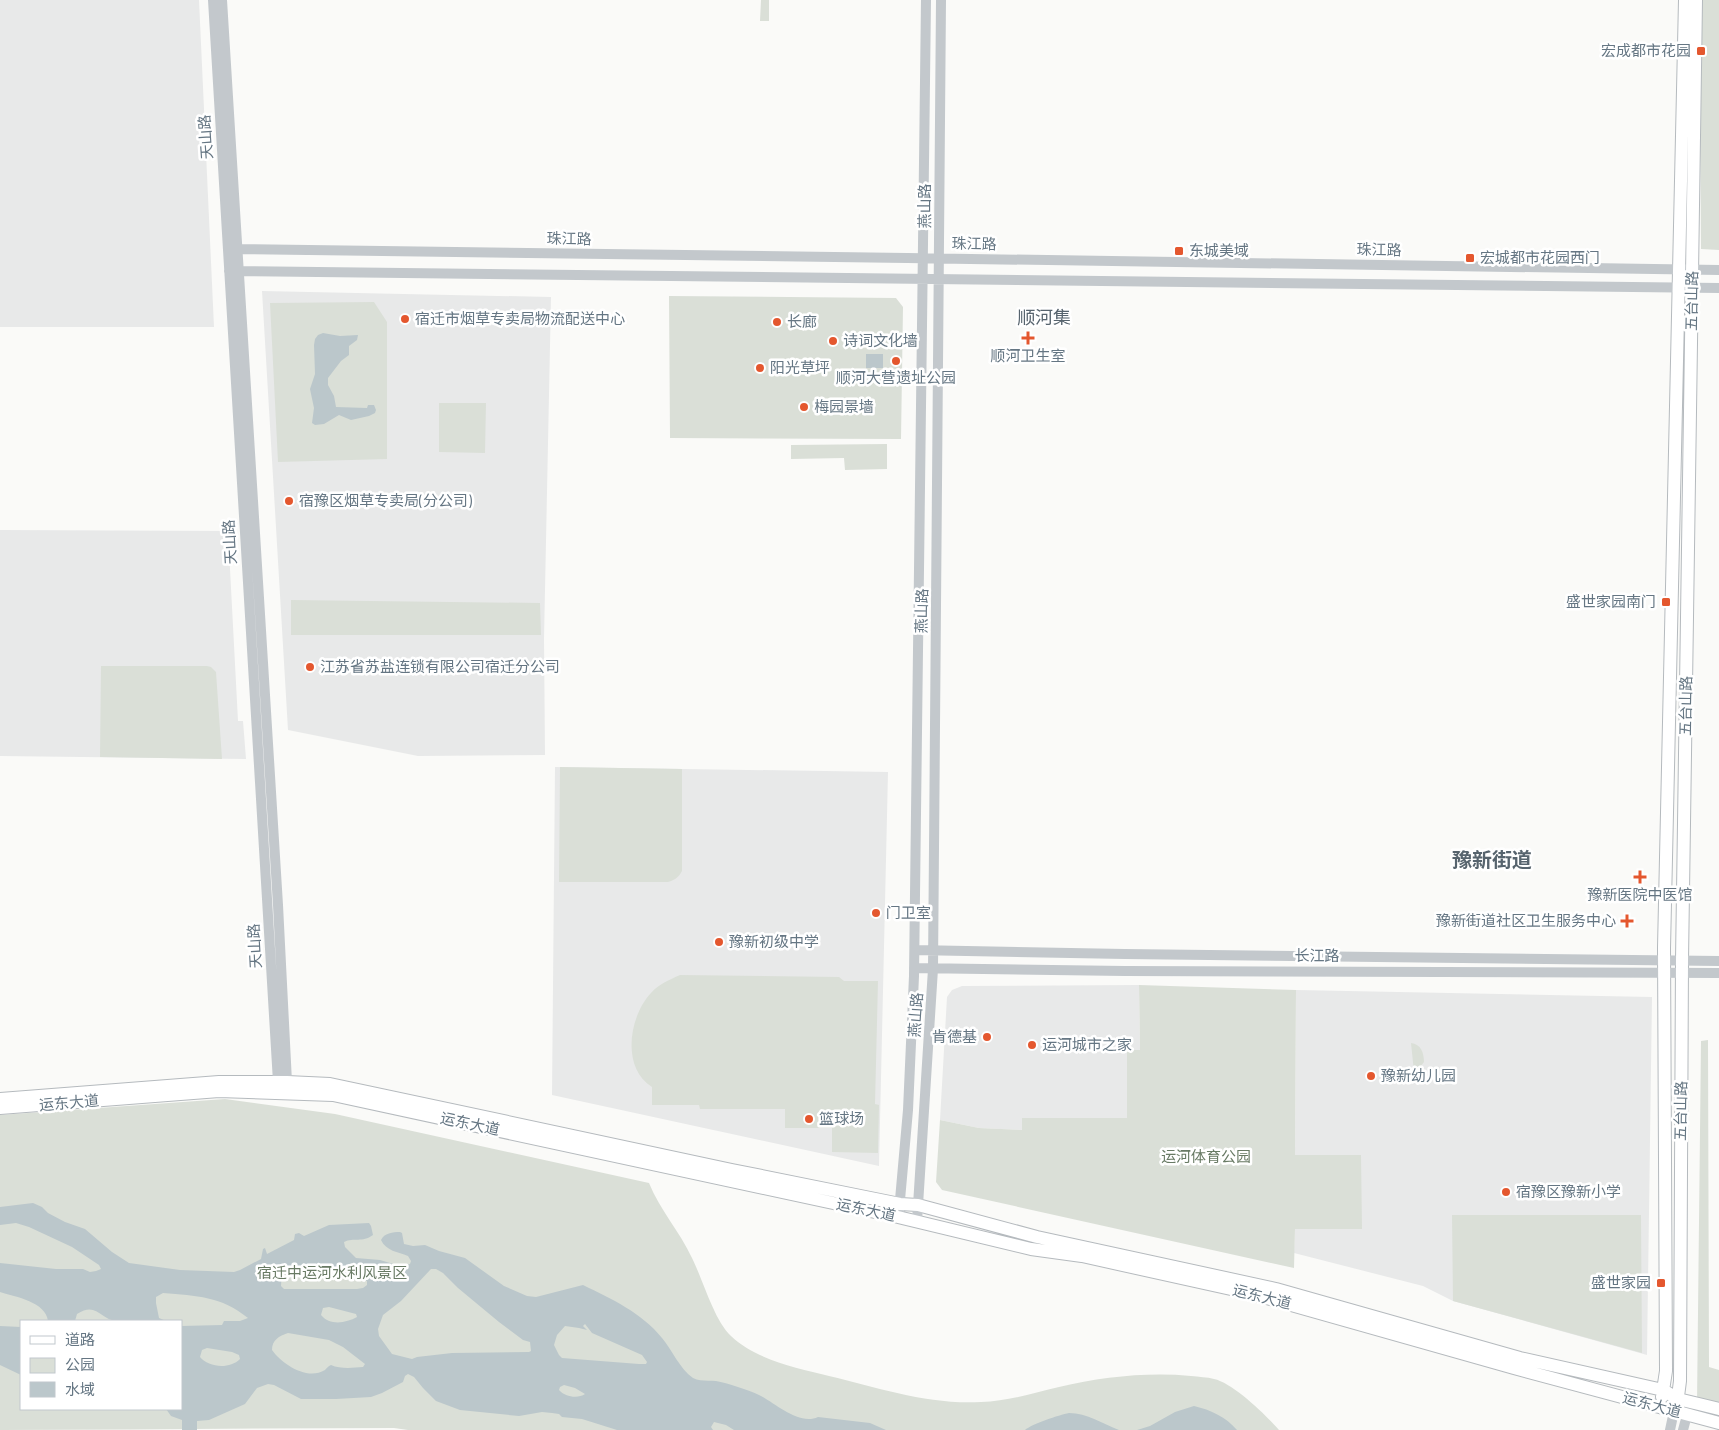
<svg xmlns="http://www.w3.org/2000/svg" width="1719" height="1430" font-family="Barlow,'Noto Sans SC',sans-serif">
<rect width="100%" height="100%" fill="#fafaf8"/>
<path fill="#e8e9e9" d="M0 0H199L214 327H0Z
M262 291 551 297 544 639 545 755 418 756 288 730Z
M0 530 228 531 238 721H243L246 759 0 756Z
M555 767 888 772 879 1166 552 1095Z
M1139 985 1140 1050H1127V1118H1023V1130L979 1128 940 1120 947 997 952 990 962 986Z
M1296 990 1652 997 1647 1355 1453 1301 1423 1286 1294 1253 1295 1229 1362 1228 1295 1155Z"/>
<path fill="#dadfd7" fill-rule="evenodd" d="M761 0H769V21H760Z
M1701 0H1719V250L1701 249 1700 89Z
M669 296 896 298 903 307 901 439 670 438Z
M374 302 387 322V459L278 462 270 303Z
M439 403H486L485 453 439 452Z
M887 444V469L845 470 844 458 791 459V445Z
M291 600 540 603 541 635H291Z
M101 666H207L211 667 216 672 222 759 100 757Z
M560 767 682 769V871C679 877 675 880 668 882H559Z
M680 975 839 977 844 981H878L875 1104 879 1105 878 1153 832 1152V1128H785V1109H700L699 1105H652V1087C621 1068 629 1016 651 993 659 984 669 980 680 975Z
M1139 985 1296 990 1295 1155H1361L1362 1229H1295L1294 1268 942 1190 936 1182 940 1120 979 1128 1022 1130V1118H1127V1050H1140Z
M1708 1040 1709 1367 1719 1370V1409L1697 1403 1701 1041Z
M1411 1043C1421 1044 1424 1053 1424 1062L1416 1072H1414Z
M225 1099 335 1114 649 1183C660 1210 680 1232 692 1258 703 1280 714 1320 731 1336 756 1360 797 1368 829 1376 879 1388 929 1405 981 1402 1008 1401 1034 1393 1059 1387 1102 1377 1147 1372 1191 1376 1199 1377 1207 1377 1214 1379 1233 1383 1266 1415 1279 1430H408L394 1428C263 1428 132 1430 0 1430V1115ZM21 1321H181V1409H21Z
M1452 1215H1641L1642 1353 1453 1301Z"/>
<path fill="#bbc7cb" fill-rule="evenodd" d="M323 333 340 336 358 335 357 340 349 346V355L341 361 328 378V385L334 396 336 407 367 408 368 405H374L376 410 375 413 369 416 351 420 339 415 324 424 315 425 312 423 314 408 310 389 315 374 314 345 315 339 318 335Z
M866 354H883V368H866Z
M33 1203 42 1207 48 1213 65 1222 85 1229 112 1252 129 1263 180 1270 234 1272 240 1270 261 1259 263 1249 265 1248 267 1254 294 1240 295 1234 299 1233 304 1236 329 1225 369 1223 371 1226 373 1235C362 1243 354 1237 344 1242L345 1247 356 1258 380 1260 400 1266 410 1264 411 1261 408 1256C398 1252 386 1251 381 1240 384 1233 393 1232 400 1232L402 1233 404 1244 413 1246 425 1245 439 1251 465 1258 504 1286 527 1296 536 1297 583 1285C612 1299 642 1313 662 1338 672 1350 680 1369 693 1378 700 1382 708 1380 716 1381 727 1383 749 1390 759 1395 775 1403 799 1426 818 1417L870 1423 886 1430H734L726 1425 714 1422 711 1427 713 1430H617L582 1419 562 1417 559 1414 552 1413 542 1412 519 1416 460 1410 436 1401 423 1388 414 1377 408 1374 405 1376 403 1382 382 1393 371 1397 336 1399H301L274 1385 268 1384 257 1388 245 1404 209 1420 197 1421V1430H182V1420L171 1416 166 1409H181V1326L222 1325 224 1321H240L248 1318C221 1296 197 1296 163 1293L156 1297V1303L159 1318 166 1321C150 1321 133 1323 117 1321 100 1320 97 1301 77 1314L75 1321H48C46 1302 16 1297 0 1292V1263L56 1269H83L90 1272 96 1271 101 1269 99 1265 72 1247 29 1227 16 1223 0 1225V1207ZM286 1266 336 1270 367 1281V1285L363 1288 357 1289H284L281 1286 282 1269ZM431 1269H436L443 1273 458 1288 499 1322 523 1340 530 1342 531 1351 529 1352 452 1353 417 1357 412 1359 392 1354 379 1336 378 1329 383 1315 401 1301ZM329 1307 356 1314 357 1317C346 1323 330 1326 321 1315L323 1308ZM585 1324 592 1333 642 1355 647 1362 646 1364H639L562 1358 559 1355 554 1345 557 1335 565 1326 579 1328 587 1330 583 1326ZM288 1333 329 1340 343 1347 365 1364 363 1367C352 1368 340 1369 331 1365 328 1366 327 1368 325 1370 307 1381 282 1364 272 1350 272 1340 279 1336 288 1333ZM207 1348 232 1352 239 1355 240 1359C229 1370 208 1367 200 1357L202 1350ZM564 1385 575 1388 585 1394C578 1399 565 1397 559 1390L560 1387Z
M0 1326 21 1327V1375L0 1365Z
M1194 1406C1211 1410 1226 1417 1237 1430H1137L1150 1426 1175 1412Z
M1069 1413C1087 1413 1103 1424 1119 1430H1025C1032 1424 1059 1415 1069 1413Z"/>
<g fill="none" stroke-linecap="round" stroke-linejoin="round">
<g stroke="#b5babe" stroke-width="14">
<path id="major" d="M0 1099 219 1082H287L330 1084 732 1170 900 1204 918 1205 1037 1237 1276 1289 1520 1358 1663 1390 1678 1399 1719 1409
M0 1108 219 1091 333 1095 898 1217 1031 1249 1082 1256 1249 1293 1514 1368 1719 1423
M1662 1397 1666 1371 1664 948 1685 0
M1677 1404 1680 1381 1682 960 1696 0"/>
</g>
<path stroke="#c3c8cc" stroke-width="10" d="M213 0 278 1082
M222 0 278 905 287 1082
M228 249 907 258 1719 270
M229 271 1719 288
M915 950 1125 954 1719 961
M914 968 1125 971 1719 973
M899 1211 908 1110 914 976 926 0
M917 1221 933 969 941 0
M1670 1430 1674 1411
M1683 1430 1687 1415"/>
<use href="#major" stroke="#fff" stroke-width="12"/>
</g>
<g fill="#e4572e" stroke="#fff" stroke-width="2">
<rect x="1696" y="46" width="10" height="10" rx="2.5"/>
<rect x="1174" y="246" width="10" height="10" rx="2.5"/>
<rect x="1465" y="253" width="10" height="10" rx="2.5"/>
<circle cx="405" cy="319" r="5"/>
<circle cx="777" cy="322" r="5"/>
<path d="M1025.5 330.5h5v5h5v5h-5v5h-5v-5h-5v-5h5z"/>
<circle cx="833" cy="341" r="5"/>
<circle cx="896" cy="361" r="5"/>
<circle cx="760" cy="368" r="5"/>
<circle cx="804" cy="407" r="5"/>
<circle cx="289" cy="501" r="5"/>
<rect x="1661" y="597" width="10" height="10" rx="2.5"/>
<circle cx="310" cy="667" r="5"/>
<path d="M1637.5 869.5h5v5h5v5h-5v5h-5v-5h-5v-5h5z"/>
<circle cx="876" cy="913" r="5"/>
<path d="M1624.5 913.5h5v5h5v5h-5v5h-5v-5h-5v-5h5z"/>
<circle cx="719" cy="942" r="5"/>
<circle cx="987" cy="1037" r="5"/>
<circle cx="1032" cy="1045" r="5"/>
<circle cx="1371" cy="1076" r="5"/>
<circle cx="809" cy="1119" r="5"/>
<circle cx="1506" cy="1192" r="5"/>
<rect x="1656" y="1278" width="10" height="10" rx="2.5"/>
</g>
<g text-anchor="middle" stroke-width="5" stroke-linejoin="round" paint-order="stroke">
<g font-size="15" fill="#657683" stroke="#fff" text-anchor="start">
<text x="1691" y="56" text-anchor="end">宏成都市花园</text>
<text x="1189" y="256">东城美域</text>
<text x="1480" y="263">宏城都市花园西门</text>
<text x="415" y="324">宿迁市烟草专卖局物流配送中心</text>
<text x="787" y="327">长廊</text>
<text x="843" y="346">诗词文化墙</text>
<text x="1028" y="361" text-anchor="middle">顺河卫生室</text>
<text x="770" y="373">阳光草坪</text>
<text x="896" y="383" text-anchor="middle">顺河大营遗址公园</text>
<text x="814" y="412">梅园景墙</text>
<text x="299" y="506">宿豫区烟草专卖局(分公司)</text>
<text x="1656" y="607" text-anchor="end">盛世家园南门</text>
<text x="320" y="672">江苏省苏盐连锁有限公司宿迁分公司</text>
<text x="1640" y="900" text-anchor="middle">豫新医院中医馆</text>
<text x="886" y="918">门卫室</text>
<text x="1616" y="926" text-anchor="end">豫新街道社区卫生服务中心</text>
<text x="729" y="947">豫新初级中学</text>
<text x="977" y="1042" text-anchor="end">肯德基</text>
<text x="1042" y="1050">运河城市之家</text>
<text x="1381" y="1081">豫新幼儿园</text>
<text x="819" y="1124">篮球场</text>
<text x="1516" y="1197">宿豫区豫新小学</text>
<text x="1651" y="1288" text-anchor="end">盛世家园</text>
</g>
<g font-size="15" fill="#657683" stroke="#fff">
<text transform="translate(206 137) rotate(-94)" y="5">天山路</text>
<text transform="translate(925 206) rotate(-90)" y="5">燕山路</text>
<text transform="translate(569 239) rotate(1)" y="5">珠江路</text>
<text transform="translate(974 244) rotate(1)" y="5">珠江路</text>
<text transform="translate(1379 250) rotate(1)" y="5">珠江路</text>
<text transform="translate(1692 301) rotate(-89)" y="5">五台山路</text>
<text transform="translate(230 542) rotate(-93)" y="5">天山路</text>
<text transform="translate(922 611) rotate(-89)" y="5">燕山路</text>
<text transform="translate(1686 706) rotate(-89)" y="5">五台山路</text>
<text transform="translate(255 946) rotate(-93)" y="5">天山路</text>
<text x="1317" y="961">长江路</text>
<text transform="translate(916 1015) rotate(-86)" y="5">燕山路</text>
<text transform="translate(69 1103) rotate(-5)" y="5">运东大道</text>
<text transform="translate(1681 1111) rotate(-89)" y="5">五台山路</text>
<text transform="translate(470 1124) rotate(12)" y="5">运东大道</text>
<text transform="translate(866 1210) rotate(12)" y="5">运东大道</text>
<text transform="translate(1262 1297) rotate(14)" y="5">运东大道</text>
<text transform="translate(1652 1405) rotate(15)" y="5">运东大道</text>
</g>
<g font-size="15" fill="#687a64" stroke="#fff">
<text x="1206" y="1162">运河体育公园</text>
<text x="332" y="1278">宿迁中运河水利风景区</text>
</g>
<g font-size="18" fill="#57646e" stroke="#fff">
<text x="1044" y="324">顺河集</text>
</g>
<g font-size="20" font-weight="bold" fill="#57646e" stroke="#fff">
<text x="1492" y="867">豫新街道</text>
</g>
</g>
<rect x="20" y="1320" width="162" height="90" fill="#ffffff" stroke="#c1c8cd"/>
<rect x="30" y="1336" width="25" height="8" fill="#ffffff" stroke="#c1c8cd"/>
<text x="65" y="1345" font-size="15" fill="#657683">道路</text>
<rect x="30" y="1358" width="25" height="15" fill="#dadfd7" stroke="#c1c8cd"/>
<text x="65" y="1370" font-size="15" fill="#657683">公园</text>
<rect x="30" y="1382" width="25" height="15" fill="#bbc7cb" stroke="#c1c8cd"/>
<text x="65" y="1395" font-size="15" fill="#657683">水域</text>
</svg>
